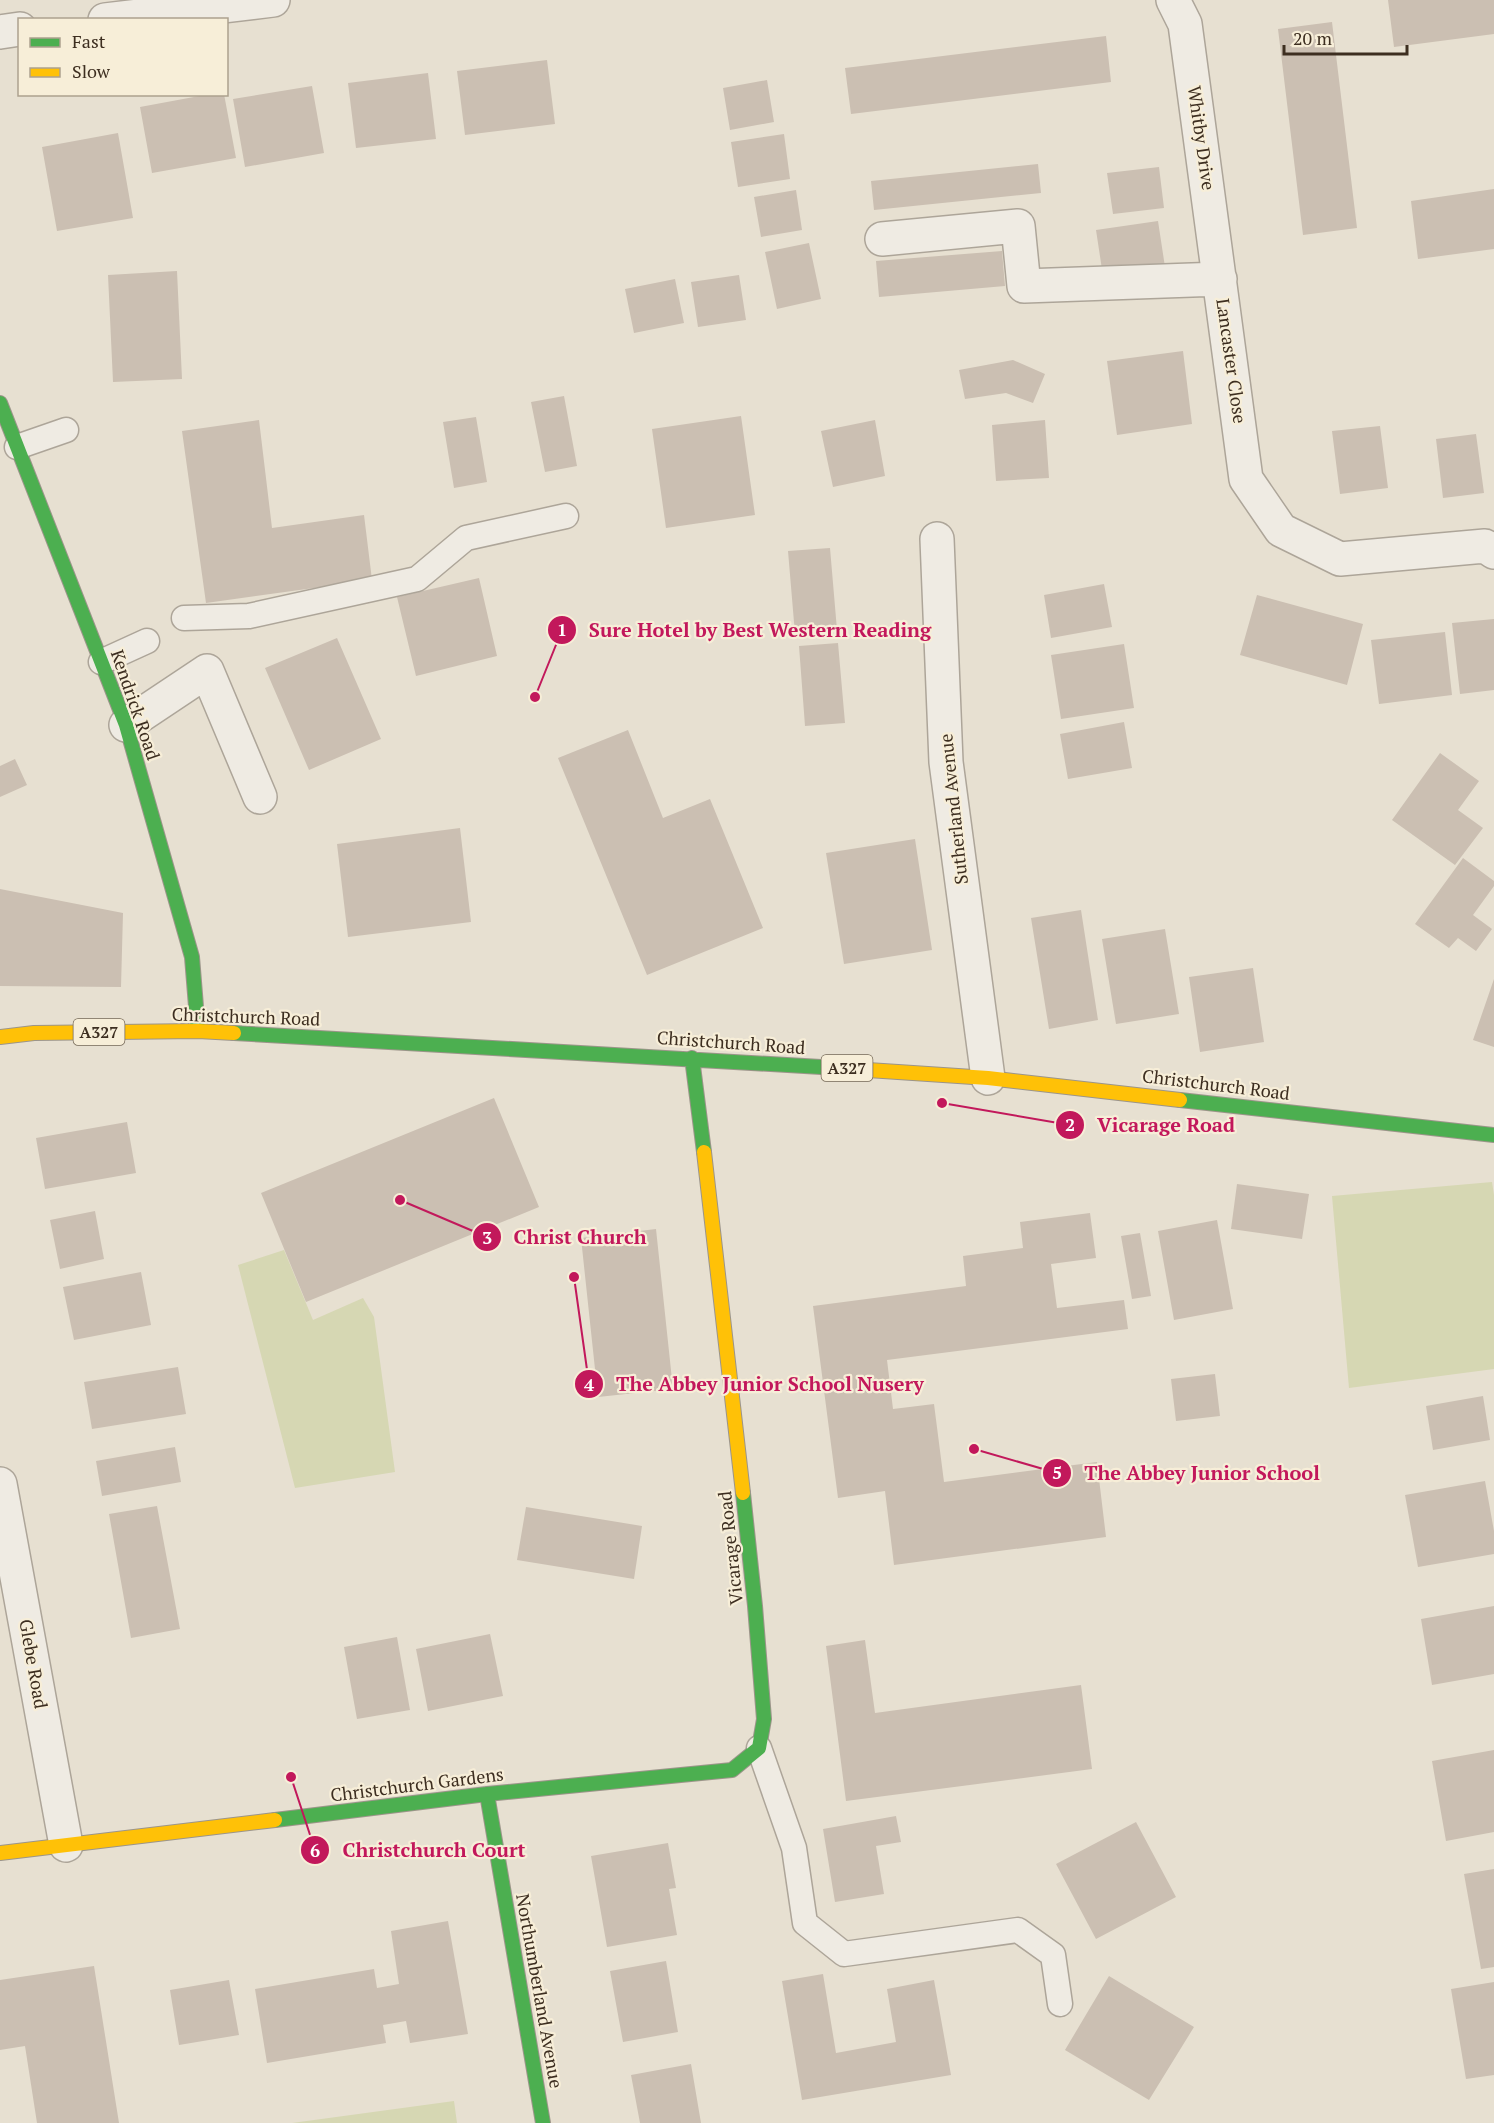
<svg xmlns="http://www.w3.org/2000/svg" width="1494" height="2123" font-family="'PT Serif',serif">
<rect width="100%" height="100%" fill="#e7e0d1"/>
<path fill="#d6d7b3" d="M1492 1182 1494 1195V1369L1349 1388 1332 1196Z
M284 1250 313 1320 363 1298 374 1317 395 1472 295 1488 238 1265Z
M454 2101 457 2123H292Z"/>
<path fill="#cbbfb2" d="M1388 0H1494V34L1394 47Z
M1332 22 1357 228 1303 235 1278 29Z
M1106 36 1111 82 851 114 845 68Z
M547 60 555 124 465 135 457 71Z
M428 73 436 139 356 148 348 83Z
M767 80 774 122 730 130 723 88Z
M312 86 324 153 245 167 233 99Z
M210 94H224L236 158 152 173 140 107Z
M118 133 133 218 57 231 42 147Z
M784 134 790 179 738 187 731 142Z
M1038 164 1041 193 874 210 871 181Z
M1159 167 1164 208 1113 214 1107 173Z
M1494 189V249L1418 259 1411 201Z
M796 190 802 230 761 237 754 197Z
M1158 221 1165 267 1103 276 1096 230Z
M809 243 821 299 777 309 765 252Z
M1002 251 1005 286 879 297 876 261Z
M177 271 182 379 113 382 108 275Z
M739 275 746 320 698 327 691 282Z
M675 279 684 323 634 333 625 289Z
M1183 351 1192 424 1117 435 1107 361Z
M1013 360 1045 374 1033 403 1006 393 965 399 959 370Z
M564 396 577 466 545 472 531 402Z
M741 416 755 515 666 528 652 429Z
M476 417 487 482 454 488 443 422Z
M259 420 272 528 364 515 372 580 206 603 182 431Z
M875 420 885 476 833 487 821 431Z
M1045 420 1049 478 996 481 992 425Z
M1380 426 1388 488 1340 494 1332 431Z
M1476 434 1484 493 1443 498 1436 439Z
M830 548 837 630 795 634 788 551Z
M479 578 497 656 416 676 397 597Z
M1104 584 1112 627 1051 638 1044 595Z
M1257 595 1363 624 1347 685 1240 655Z
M1494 619V690L1460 694 1452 623Z
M1445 632 1452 695 1379 704 1371 640Z
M337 638 381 739 309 770 265 668Z
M838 643 845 723 805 726 799 646Z
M1124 644 1134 708 1061 719 1051 655Z
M1124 722 1132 768 1068 779 1060 734Z
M628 730 663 818 710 799 763 928 647 975 558 758Z
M1440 753 1479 781 1458 810 1483 828 1455 865 1392 820Z
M15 759 27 785 0 797V766Z
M460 828 471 922 348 937 337 844Z
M915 839 932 950 844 964 826 853Z
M1463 858 1494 881V886L1473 915 1492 929 1476 951 1458 938 1449 948 1415 924Z
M0 889 123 913 121 987 0 986Z
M1081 910 1098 1020 1049 1029 1031 918Z
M1165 929 1179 1014 1116 1024 1102 939Z
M1253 968 1264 1042 1200 1052 1189 977Z
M1494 979V1047L1473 1040Z
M494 1098 539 1207 306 1302 261 1193Z
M127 1122 136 1173 45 1189 36 1138Z
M1237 1184 1309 1194 1302 1239 1231 1229Z
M95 1211 104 1259 60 1269 50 1220Z
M1090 1213 1096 1258 1051 1264 1057 1308 1124 1300 1128 1329 887 1360 893 1409 934 1404 944 1482 1097 1462 1106 1537 894 1565 885 1491 838 1498 813 1306 966 1286 963 1256 1023 1248 1020 1222Z
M1217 1220 1233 1309 1174 1320 1158 1231Z
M656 1229 673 1389 598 1397 581 1238Z
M1140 1233 1151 1296 1132 1299 1121 1236Z
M141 1272 151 1325 74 1340 63 1287Z
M178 1367 186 1414 92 1429 84 1382Z
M1215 1374 1220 1416 1176 1421 1171 1379Z
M1483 1396 1490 1440 1433 1450 1426 1406Z
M175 1447 181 1482 102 1496 96 1461Z
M1485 1481 1494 1531V1554L1418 1567 1405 1495Z
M157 1506 180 1629 131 1638 109 1514Z
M526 1507 642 1526 634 1579 517 1560Z
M1494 1606V1674L1432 1685 1421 1619Z
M490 1634 503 1696 428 1711 416 1649Z
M397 1637 410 1710 357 1719 344 1647Z
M865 1640 875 1713 1081 1685 1092 1769 846 1801 826 1646Z
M1494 1750V1832L1446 1841 1432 1761Z
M896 1816 901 1842 876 1846 884 1894 835 1902 823 1829Z
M1136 1822 1176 1897 1096 1939 1056 1864Z
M668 1843 676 1888 669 1889 677 1935 607 1947 591 1856Z
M1494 1869V1967L1481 1969 1464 1874Z
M448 1921 468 2034 410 2043 406 2021 383 2025 386 2043 267 2063 255 1989 374 1969 377 1988 399 1984 391 1931Z
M666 1961 678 2032 623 2042 610 1971Z
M94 1966 119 2123H37L25 2046 0 2050V1980Z
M823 1974 836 2053 896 2042 887 1989 934 1980 951 2075 802 2100 782 1981Z
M1109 1976 1194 2027 1149 2100 1065 2050Z
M229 1980 239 2035 179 2045 170 1990Z
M1494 1982V2075L1466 2079 1451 1989Z
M691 2064 701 2123H640L631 2075Z"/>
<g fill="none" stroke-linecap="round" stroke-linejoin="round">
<g stroke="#ada599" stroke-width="27">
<path id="lane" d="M17 447 66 430
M184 618 249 616 417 579 466 538 566 516
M101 662 147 641
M759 1748 794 1848 805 1923 844 1954 1018 1930 1053 1955 1060 2004"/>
</g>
<g stroke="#ada599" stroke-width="36">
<path id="street" d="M1173 0 1185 24 1246 479 1281 530 1340 559 1485 546 1494 552
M105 20 273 0
M0 32 20 29
M882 239 1018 226 1024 286 1220 279
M937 539 946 762 988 1078
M126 725 207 671 260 797
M0 1484 66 1845"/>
</g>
<g stroke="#9c958a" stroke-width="16">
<path id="fast" d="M0 403 126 725 192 957 198 1031
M234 1033 838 1068
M692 1058 704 1152
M1180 1100 1494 1135
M487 1794 543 2123
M275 1820 487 1794 732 1770 759 1748 764 1719 755 1606 743 1493"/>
</g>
<g stroke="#9c958a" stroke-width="16">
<path id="slow" d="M0 1037 34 1033 198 1031 234 1033
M838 1068 988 1078 1180 1100
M704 1152 743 1493
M0 1853 275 1820"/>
</g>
<use href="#lane" stroke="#efebe3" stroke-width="24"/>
<use href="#street" stroke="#efebe3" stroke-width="33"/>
<use href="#fast" stroke="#4caf50" stroke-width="14"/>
<use href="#slow" stroke="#ffc107" stroke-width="14"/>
</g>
<g text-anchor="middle" stroke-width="4.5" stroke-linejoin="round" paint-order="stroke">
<g fill="#f7eed8" stroke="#756857" stroke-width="1.5">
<rect x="73.5" y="1019" width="51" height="26" rx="4.5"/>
<rect x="821.5" y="1055" width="51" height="26" rx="4.5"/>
</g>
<g font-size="16" font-weight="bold" fill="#3d2e20">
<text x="99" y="1038">A327</text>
<text x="847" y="1074">A327</text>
</g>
<g font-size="18" fill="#3d2e20" stroke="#f7eed8">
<text transform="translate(1201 138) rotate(82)" y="6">Whitby Drive</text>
<text transform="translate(1231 361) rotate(82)" y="6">Lancaster Close</text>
<text transform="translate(135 705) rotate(71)" y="6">Kendrick Road</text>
<text transform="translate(954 809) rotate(-96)" y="6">Sutherland Avenue</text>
<text transform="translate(246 1017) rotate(2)" y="6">Christchurch Road</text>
<text transform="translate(731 1043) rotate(4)" y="6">Christchurch Road</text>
<text transform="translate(1216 1085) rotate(7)" y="6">Christchurch Road</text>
<text transform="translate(731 1548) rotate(-96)" y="6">Vicarage Road</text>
<text transform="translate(33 1664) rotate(80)" y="6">Glebe Road</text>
<text transform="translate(417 1785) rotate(-7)" y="6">Christchurch Gardens</text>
<text transform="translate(539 1991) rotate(80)" y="6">Northumberland Avenue</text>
</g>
</g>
<path fill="none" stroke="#c2185b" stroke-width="2" d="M535 697L562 630M942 1103L1070 1125M400 1200L487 1237M574 1277L589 1384M974 1449L1057 1473M291 1777L315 1850"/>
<g fill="#c2185b" stroke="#f7eed8" stroke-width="2">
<circle cx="535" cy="697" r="6"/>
<circle cx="942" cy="1103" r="6"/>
<circle cx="400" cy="1200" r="6"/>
<circle cx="574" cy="1277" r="6"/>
<circle cx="974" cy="1449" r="6"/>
<circle cx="291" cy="1777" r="6"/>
<circle cx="562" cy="630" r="15"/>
<circle cx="1070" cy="1125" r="15"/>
<circle cx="487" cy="1237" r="15"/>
<circle cx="589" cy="1384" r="15"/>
<circle cx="1057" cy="1473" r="15"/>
<circle cx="315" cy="1850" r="15"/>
</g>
<g font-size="18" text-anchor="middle" font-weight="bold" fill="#fff">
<text x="562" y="636">1</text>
<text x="1070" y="1131">2</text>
<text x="487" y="1244">3</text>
<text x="589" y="1391">4</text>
<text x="1057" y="1479">5</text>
<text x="315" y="1857">6</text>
</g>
<g font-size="20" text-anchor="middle" font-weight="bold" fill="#c2185b" stroke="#f7eed8" stroke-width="4.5" stroke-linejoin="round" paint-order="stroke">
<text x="760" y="637">Sure Hotel by Best Western Reading</text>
<text x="1166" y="1132">Vicarage Road</text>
<text x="580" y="1244">Christ Church</text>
<text x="770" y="1391">The Abbey Junior School Nusery</text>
<text x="1202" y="1480">The Abbey Junior School</text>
<text x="434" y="1857">Christchurch Court</text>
</g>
<rect x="18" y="18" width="210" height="78" fill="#f7eed8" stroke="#ada18e" stroke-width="1.5"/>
<rect x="30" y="38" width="30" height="9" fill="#4caf50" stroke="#ada18e" stroke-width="1.5"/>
<text x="72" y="48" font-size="18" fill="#3d2e20">Fast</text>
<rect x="30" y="68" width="30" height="9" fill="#ffc107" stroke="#ada18e" stroke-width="1.5"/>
<text x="72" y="78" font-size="18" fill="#3d2e20">Slow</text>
<path d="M1284 45v9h123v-9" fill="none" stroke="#3d2e20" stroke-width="3"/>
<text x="1293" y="45" font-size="18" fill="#3d2e20" stroke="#f7eed8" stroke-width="4.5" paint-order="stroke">20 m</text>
</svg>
